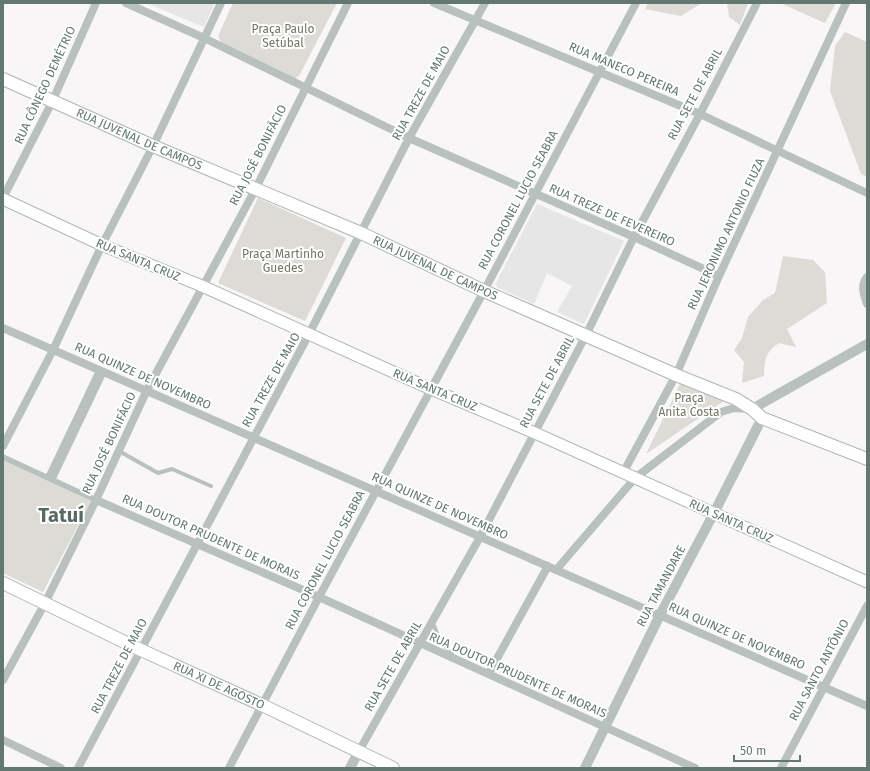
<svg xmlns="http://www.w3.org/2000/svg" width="870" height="771" font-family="'Fira Sans',sans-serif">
<rect width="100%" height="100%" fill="#f8f6f6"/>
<path fill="#e6e6e6" d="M146 3H215L204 27Z
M537 204 624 241 584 324 557 312 572 286 547 273 534 304 497 287 496 283Z"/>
<path fill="#dcdbd5" d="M233 3H337L299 76 293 79 221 42 218 36Z
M648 3H702L681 16 645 9Z
M727 3H748L740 25 729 17Z
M780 3H836L825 23Z
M845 32 867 42V177L861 174 830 91 835 46Z
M258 198 346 238 305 321 218 283Z
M783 256 813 260 825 272 827 303 787 329 796 347 779 343C765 352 765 359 764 376L742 383 744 362 734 350 742 338 748 317 763 300 775 293Z
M680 384 724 401 646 454Z
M3 458 91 501 43 592 3 573Z"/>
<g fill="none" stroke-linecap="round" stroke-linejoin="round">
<g stroke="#aeb8b5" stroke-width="13">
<path id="secondary" d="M3 199 102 245 202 286 431 389 535 433 867 582"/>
</g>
<g stroke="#aeb6b3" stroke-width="14">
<g id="primary">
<path id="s1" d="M3 79 153 146 361 233 484 291 676 375 736 399 752 409 762 418 867 459"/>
<path id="s2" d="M3 583 141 650 262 705 393 768"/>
</g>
</g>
<path stroke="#b9c1be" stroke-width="4" d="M119 451 158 473 172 469 211 486
M433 623 440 641 452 654"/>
<path stroke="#b9c1be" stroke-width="5.5" d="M3 457 96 500
M48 477 99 370
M53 479 104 372"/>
<path stroke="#b9c1be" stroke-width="8" d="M126 3 204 38 409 138 634 237 719 276
M434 3 700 114 867 193
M3 198 52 102 96 3
M867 277C860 286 864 295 867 304
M3 328 867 706
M3 446 53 350 102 245 153 146 221 3
M623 473 676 375 719 276 846 3
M96 500 319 597 695 768
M556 570 635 478 721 412 734 408 750 409
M489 673 548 566
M3 680 45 603 96 500 147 390 255 190 348 3
M3 740 61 768
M359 751 480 537 586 335 634 237 700 114 757 3
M78 768 309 334 409 138 485 3
M229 768 319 597 484 291 636 3
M781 768 867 606"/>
<path stroke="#b9c1be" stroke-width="10" d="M752 409 867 344
M350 768 359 751
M585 768 660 615 714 513 762 418"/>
<use href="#secondary" stroke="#fff" stroke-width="11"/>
<use href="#primary" stroke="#fff" stroke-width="12"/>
</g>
<g text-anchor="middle" stroke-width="4" stroke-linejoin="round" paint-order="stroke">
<g font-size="12" fill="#757665" stroke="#fff">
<text x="283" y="33">Praça Paulo<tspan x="283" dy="14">Setúbal</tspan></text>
<text x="283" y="258">Praça Martinho<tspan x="283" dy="14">Guedes</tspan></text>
<text x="689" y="402">Praça<tspan x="689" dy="14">Anita Costa</tspan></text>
</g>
<g font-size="12" fill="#627870" stroke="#fff">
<text transform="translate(624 69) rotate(23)" y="4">RUA MANECO PEREIRA</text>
<text transform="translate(45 85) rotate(-65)" y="4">RUA CÔNEGO DEMÉTRIO</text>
<text transform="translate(421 93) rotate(-61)" y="4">RUA TREZE DE MAIO</text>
<text transform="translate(695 94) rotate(-62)" y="4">RUA SETE DE ABRIL</text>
<text dy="4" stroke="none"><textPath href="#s1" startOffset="149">RUA JUVENAL DE CAMPOS</textPath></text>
<text transform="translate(258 155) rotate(-63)" y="4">RUA JOSÉ BONIFÁCIO</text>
<text transform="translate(518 200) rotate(-62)" y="4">RUA CORONEL LUCIO SEABRA</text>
<text transform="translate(612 215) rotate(24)" y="4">RUA TREZE DE FEVEREIRO</text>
<text transform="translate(726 234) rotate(-65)" y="4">RUA JERONIMO ANTONIO FIUZA</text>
<text transform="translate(138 260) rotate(23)" y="4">RUA SANTA CRUZ</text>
<text dy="4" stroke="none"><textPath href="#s1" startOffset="472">RUA JUVENAL DE CAMPOS</textPath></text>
<text transform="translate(143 376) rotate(24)" y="4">RUA QUINZE DE NOVEMBRO</text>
<text transform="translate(271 380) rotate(-61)" y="4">RUA TREZE DE MAIO</text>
<text transform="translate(547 382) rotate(-62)" y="4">RUA SETE DE ABRIL</text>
<text transform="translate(435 390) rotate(23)" y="4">RUA SANTA CRUZ</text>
<text transform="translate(109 443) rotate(-65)" y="4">RUA JOSÉ BONIFÁCIO</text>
<text transform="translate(440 506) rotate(24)" y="4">RUA QUINZE DE NOVEMBRO</text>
<text transform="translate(731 521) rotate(24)" y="4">RUA SANTA CRUZ</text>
<text transform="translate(211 537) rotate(24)" y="4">RUA DOUTOR PRUDENTE DE MORAIS</text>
<text transform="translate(325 560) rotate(-62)" y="4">RUA CORONEL LUCIO SEABRA</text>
<text transform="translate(661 586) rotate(-62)" y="4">RUA TAMANDARE</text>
<text transform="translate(737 636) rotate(24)" y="4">RUA QUINZE DE NOVEMBRO</text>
<text transform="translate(119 666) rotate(-62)" y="4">RUA TREZE DE MAIO</text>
<text transform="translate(393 666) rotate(-60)" y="4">RUA SETE DE ABRIL</text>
<text transform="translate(819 670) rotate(-62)" y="4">RUA SANTO ANTÔNIO</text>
<text transform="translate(518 675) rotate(24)" y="4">RUA DOUTOR PRUDENTE DE MORAIS</text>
<text dy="4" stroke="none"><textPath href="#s2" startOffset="239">RUA XI DE AGOSTO</textPath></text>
</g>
<g font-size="20" font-weight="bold" fill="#586963" stroke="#fff">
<text x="61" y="522">Tatuí</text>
</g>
</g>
<rect width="870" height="771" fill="none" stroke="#627870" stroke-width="8"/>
<path d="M734 755v6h66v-6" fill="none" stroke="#627870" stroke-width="2"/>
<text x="740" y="755" font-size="12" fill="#627870" stroke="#ffffff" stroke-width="3" paint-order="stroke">50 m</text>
</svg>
